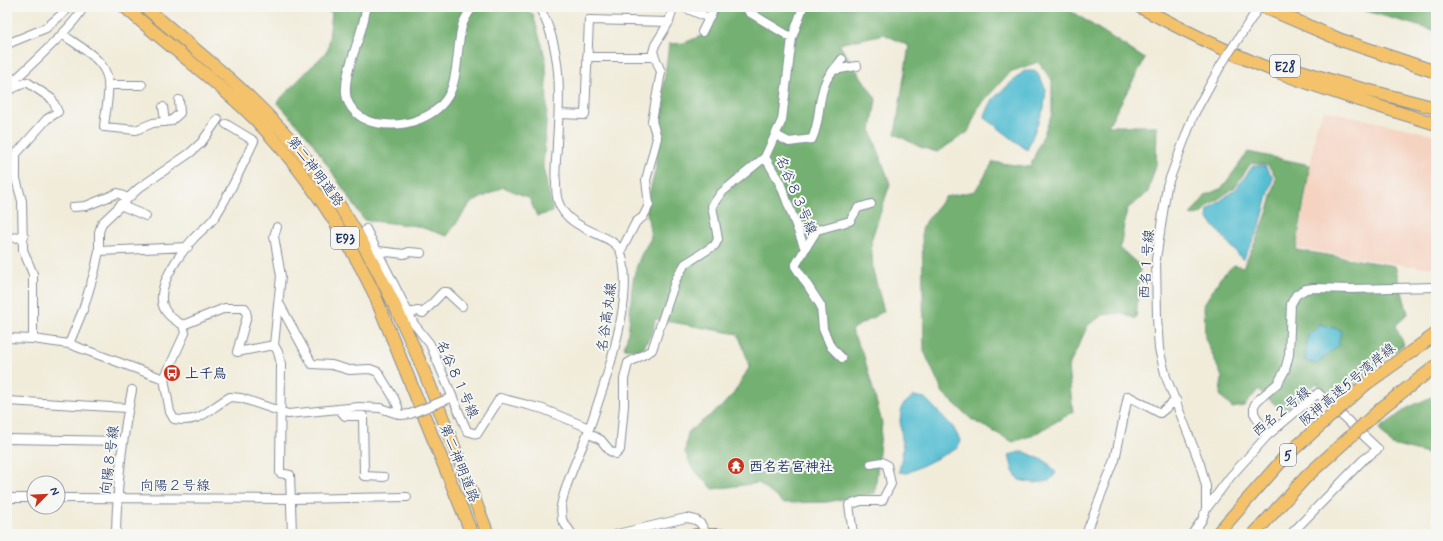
<svg xmlns="http://www.w3.org/2000/svg" width="1443" height="541" font-family="Mynerve,'Klee One',sans-serif">
<rect width="100%" height="100%" fill="#f6f6f2"/>
<filter id="ink" filterUnits="userSpaceOnUse"><feTurbulence type="fractalNoise" baseFrequency=".025" numOctaves="2"/><feDisplacementMap in="SourceGraphic" scale="8" xChannelSelector="R" yChannelSelector="G"/><feConvolveMatrix kernelMatrix="1 2 1 2 8 2 1 2 1" color-interpolation-filters="sRGB"/></filter>
<filter id="wash" filterUnits="userSpaceOnUse"><feTurbulence type="fractalNoise" baseFrequency=".012" numOctaves="4" result="noise"/><feDisplacementMap in="SourceGraphic" scale="16" xChannelSelector="R" yChannelSelector="G"/><feGaussianBlur stdDeviation="0.9" result="paint"/><feColorMatrix in="noise" values="0 0 0 0 0 0 0 0 0 0 0 0 0 0 0 0 0 1.4 0 .05"/><feComposite in="paint" operator="in"/></filter>
<g filter="url(#wash)">
<rect width="100%" height="100%" fill="#f1ecda"/>
<path fill="#f5d3c1" d="M1324 110 1436 135V268L1410 266 1298 248 1316 128Z"/>
<path fill="#73b071" stroke="#477068" d="M306 7H519L533 14 546 61 547 111 543 167 553 212 537 216 529 198 503 187 471 203 447 236 417 226 364 220 310 139 277 102 328 50 332 12 306 9Z
M717 7H1065L1145 59 1108 126H1157L1156 165 1148 192 1127 209 1120 248 1140 266 1136 319 1120 313 1103 315 1088 325 1068 368 1073 412 1033 435 1013 442 971 419 943 393 924 351 922 227 945 197 975 191 993 162 1030 167 1052 114V80L1038 62 1010 72 979 106 968 132 937 152 920 147 895 134 909 46 884 34 839 44 876 99 871 131 890 184 871 241 873 271 884 311 851 330 864 356 882 423 875 493 827 502 783 503 759 483 713 489 692 468 685 452 688 432 721 407 734 393 750 366 738 334 655 319 653 331 642 350 624 348C634 321 627 286 639 260 642 252 647 245 651 238L646 206 656 168V123L662 97 669 44 684 43 708 33Z
M1352 7H1436V31Z
M1248 152 1310 165 1296 250 1395 266 1408 314 1395 326 1404 344 1337 397 1316 383 1283 411 1258 390 1244 406 1232 408 1220 395 1222 377 1205 338 1204 304 1221 277 1234 265 1243 267C1259 235 1270 213 1276 177L1268 165 1251 163 1234 188 1208 206 1202 214 1190 215 1206 195 1222 188Z
M1436 395V456L1392 445 1379 429 1409 407Z"/>
<path fill="#55bed2" stroke="#387698" d="M1024 71H1036L1046 89 1044 108 1027 150 984 117 993 99Z
M1253 166H1265L1273 177 1260 226 1243 260 1207 218 1208 210 1236 189Z
M1320 324 1341 330 1338 346 1317 364 1305 361 1308 334 1316 330Z
M913 396 925 398 953 427 960 440 958 448 907 473 899 472 903 450 900 420 902 406Z
M1023 451 1047 462 1056 473 1049 481 1034 483 1019 480 1013 471 1009 455Z"/>
</g>
<g filter="url(#ink)">
<g fill="none" stroke-linecap="round" stroke-linejoin="round">
<g stroke="#868e9c" stroke-width="10">
<path id="minor" d="M366 7C365 32 340 76 347 99 351 111 363 121 376 123 391 126 405 125 420 119 464 101 453 64 462 26 464 19 469 13 472 7
M539 7C563 48 560 98 557 143 557 156 554 170 556 182 556 188 556 195 558 201 569 234 615 232 621 253 627 273 625 298 621 319 613 360 602 392 588 432 579 456 566 480 561 506L562 520 572 534
M683 7 709 18 702 32
M746 7 749 12 792 38
M803 7 792 38 782 120 765 157 780 183 805 249 795 266 821 306 823 329 831 347 842 358
M709 18 715 7
M62 34C78 46 106 59 108 81 110 95 105 113 104 127L136 130 153 123 171 121 180 113 179 100
M7 44 46 28 70 7
M587 57H655
M834 70 857 66
M108 85H142
M7 87C21 74 79 22 83 7
M7 91 27 82 52 99 58 112 47 119 16 154V179L22 201 23 250 33 274V339
M163 107 165 122
M559 114 585 115 589 20 669 22
M776 135 789 142 812 139C821 121 817 100 826 81 829 74 837 66 842 59
M120 205 146 216
M73 207 86 206 118 193 127 198
M277 227 274 236 281 276 274 345 278 352 281 364 280 473 290 475 292 534
M366 229 414 324 430 344 467 431 477 434 500 398 543 409 589 428
M7 238 24 237
M805 249 817 230 850 221 858 208 871 204
M99 251 188 247
M378 251 404 254 409 252 421 253
M621 251 636 222 643 217 649 205 646 180 657 138 652 121 661 72 653 52 655 45 669 22 673 7
M279 303 312 364 332 365 349 370 370 369 378 372 394 398 398 407 397 413
M409 313 418 311 423 313 443 292H447L462 306
M183 325 225 308H245L247 316 237 352 274 345
M7 338 33 339 69 344 164 379
M69 344 83 310 95 270 99 251V232L102 223 139 188 190 153 201 143 218 119
M164 379 185 333 183 325C178 322 172 319 168 314 149 294 179 255 193 239 201 230 210 225 216 215 231 192 242 166 254 141L226 124
M164 379 170 412 174 419C201 424 208 409 230 397L241 398 288 414 359 407 380 408 401 415 410 414
M7 401 128 408
M339 409 345 416H363L364 476 384 477
M588 433 601 440 610 451 616 454 620 450 624 405V379L628 363 652 350 676 279 685 264 715 245 718 239 712 206 721 193 765 157
M1267 436 1254 413V406L1257 401 1278 383 1285 370 1289 355 1291 304 1296 295 1306 289 1314 288 1351 289 1436 287
M7 439 123 441
M7 498H34
M58 498 292 499 407 497
M1206 509 1231 476 1267 436 1318 393 1378 449 1363 460 1291 534
M116 534C117 485 122 438 132 390
M617 534 686 518C698 519 702 523 706 534
M853 534 849 505 861 501H882L891 484 887 465 882 462 871 464
M1086 534 1115 460 1128 396 1160 413 1176 400
M1192 534 1202 520 1206 509V486L1200 464 1166 377 1159 349 1157 317 1156 259 1167 186 1194 114 1221 65"/>
</g>
<g stroke="#868e9c" stroke-width="12">
<path id="major" d="M695 534H721"/>
</g>
<g stroke="#868e9c" stroke-width="14">
<path id="highway" d="M125 7C167 45 214 78 254 118 304 169 343 229 374 293L472 534
M145 7C194 49 245 88 288 137 386 248 434 399 488 534
M1140 7C1179 28 1219 48 1260 65 1318 88 1377 106 1436 124
M1264 7 1341 40 1436 72
M1285 66 1336 82 1436 108
M1366 384 1436 334
M1384 406 1436 366"/>
</g>
<use href="#minor" stroke="#fff" stroke-width="8"/>
<use href="#major" stroke="#f3c26a" stroke-width="10"/>
<use href="#highway" stroke="#f3c26a" stroke-width="12"/>
<g stroke="#868e9c" stroke-width="10" stroke-linecap="butt">
<path id="minor-bridge" d="M1221 65 1259 7
M410 414 448 399"/>
</g>
<g stroke="#868e9c" stroke-width="14" stroke-linecap="butt">
<path id="highway-bridge" d="M1217 534 1285 457 1366 384
M1254 534 1307 476 1384 406"/>
</g>
<use href="#minor-bridge" stroke="#fff" stroke-width="8"/>
<use href="#highway-bridge" stroke="#f3c26a" stroke-width="12"/>
</g>
</g>
<defs>
<g id="bus-disc" transform="scale(0.9)"><circle r="9.5" fill="#c8321e" stroke="#f6f6f2"/><path d="M-5-6H5V4H4V6H2V4H-2V6H-4V4H-5ZM-3.5-4V0h7V-4ZM-3.5 1.2v1.5H-2V1.2ZM2 1.2v1.5H3.5V1.2Z" fill="#fff"/></g>
<g id="temple-disc" transform="scale(0.9)"><circle r="9.5" fill="#c8321e" stroke="#f6f6f2"/><path d="M0-6L5-2H3V0L6.5 2.5H4V6H1.5V3h-3V6H-4V2.5H-6.5L-3 0V-2H-5Z" fill="#fff"/></g>
</defs>
<g fill-rule="evenodd">
<use href="#bus-disc" x="172" y="373"/>
<use href="#temple-disc" x="736" y="466"/>
</g>
<g text-anchor="middle" stroke-width="4" stroke-linejoin="round" paint-order="stroke">
<g fill="#f6f6f2" stroke="#5d6b8a" stroke-width="1">
<rect x="1270" y="55" width="30" height="22" rx="3"/>
<rect x="331" y="227" width="28" height="22" rx="3"/>
<rect x="1280" y="444" width="16" height="22" rx="3"/>
</g>
<g font-size="13" font-weight="bold" fill="#1b2f5e">
<text x="1285" y="71">E28</text>
<text x="345" y="243">E93</text>
<text x="1288" y="460">5</text>
</g>
<g font-size="14" fill="#1b2f5e" stroke="#f6f6f2">
<text transform="translate(316 171) rotate(53)" y="5">第二神明道路</text>
<text transform="translate(797 195) rotate(67)" y="5">名谷８３号線</text>
<text transform="translate(1146 264) rotate(-86)" y="5">西名１号線</text>
<text transform="translate(606 317) rotate(-82)" y="5">名谷高丸線</text>
<text transform="translate(458 379) rotate(66)" y="5">名谷８１号線</text>
<text transform="translate(1347 384) rotate(-40)" y="5">阪神高速5号湾岸線</text>
<text transform="translate(1281 411) rotate(-39)" y="5">西名２号線</text>
<text transform="translate(109 460) rotate(-83)" y="5">向陽８号線</text>
<text transform="translate(460 463) rotate(68)" y="5">第二神明道路</text>
<text x="175" y="490">向陽２号線</text>
</g>
<g font-size="14" font-weight="bold" fill="#1b2f5e" stroke="#f6f6f2" text-anchor="start">
<text x="185" y="378">上千鳥</text>
<text x="749" y="471">西名若宮神社</text>
</g>
</g>
<rect width="1443" height="541" fill="none" stroke="#f6f6f2" stroke-width="24"/>
<g transform="translate(46 495) rotate(66)"><circle r="19" fill="#f6f6f2" stroke="#9ea6b7"/>
<path d="M0-3L7 15L0 10L-7 15Z" fill="#c8321e"/>
<text y="-6" font-size="11" font-weight="bold" text-anchor="middle" fill="#1b2f5e">N</text>
</g>
</svg>
